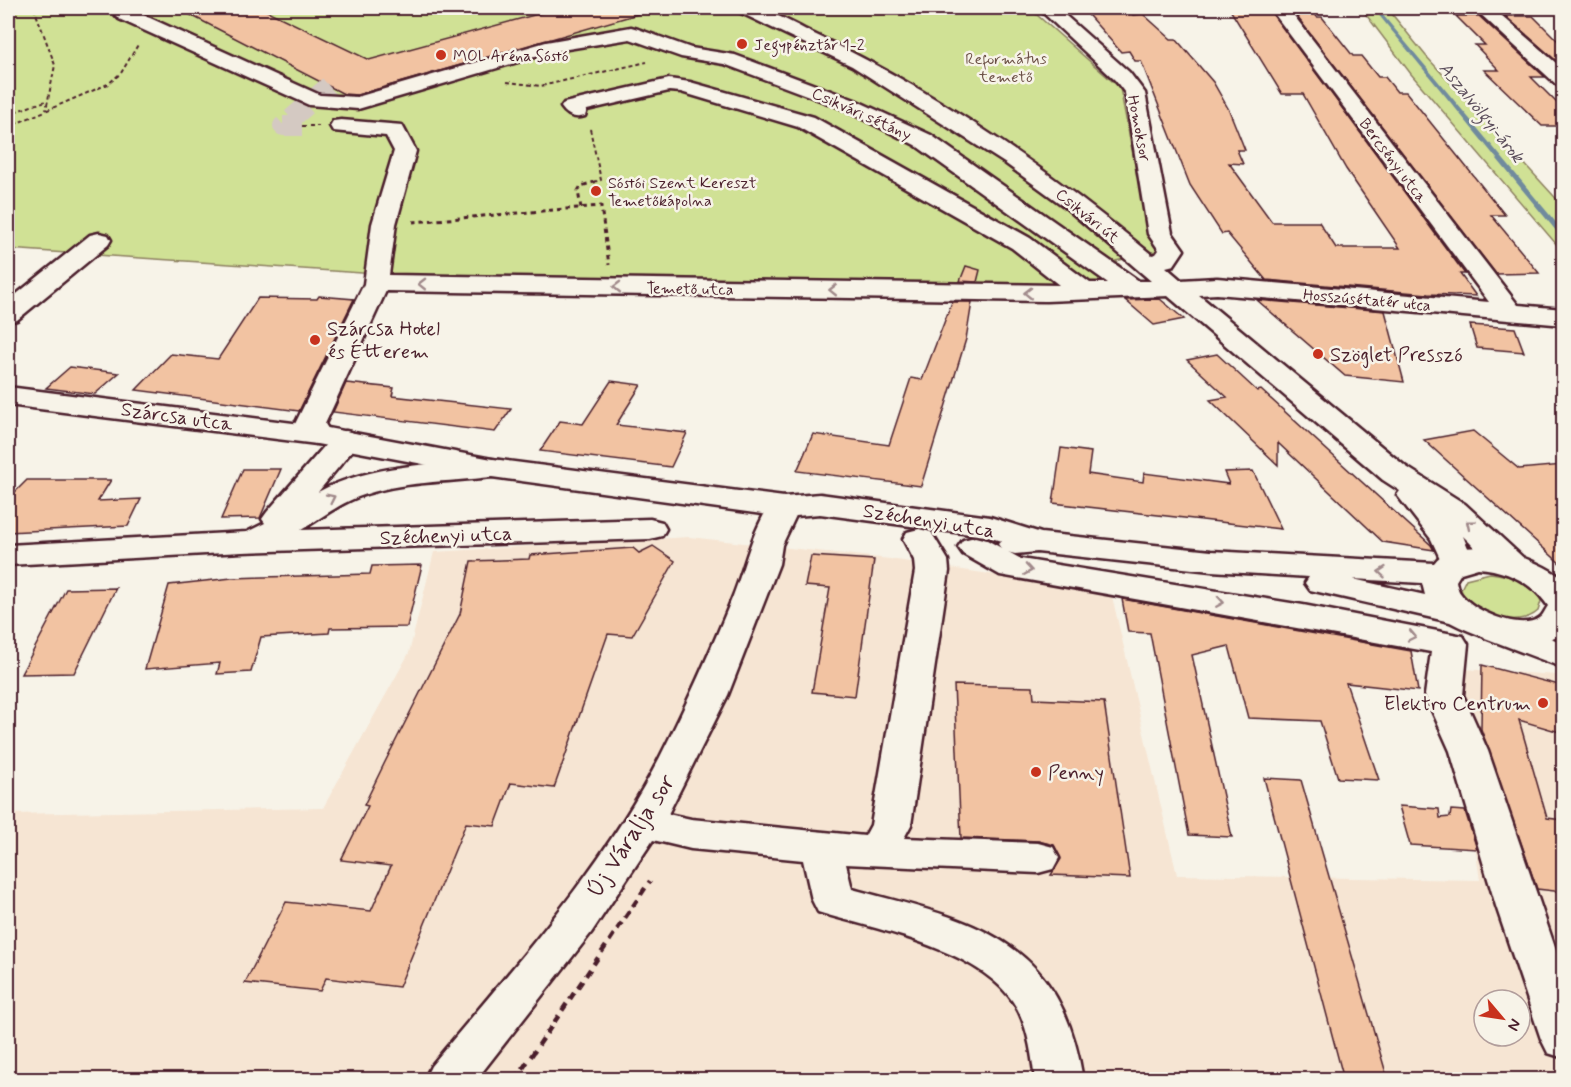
<svg xmlns="http://www.w3.org/2000/svg" width="1571" height="1087" font-family="Mynerve,sans-serif">
<rect width="100%" height="100%" fill="#f7f3e8"/>
<filter id="ink" filterUnits="userSpaceOnUse"><feTurbulence type="fractalNoise" baseFrequency=".0167" numOctaves="2"/><feDisplacementMap in="SourceGraphic" scale="12" xChannelSelector="R" yChannelSelector="G"/><feConvolveMatrix kernelMatrix="1 2 1 2 8 2 1 2 1" color-interpolation-filters="sRGB"/></filter>
<g filter="url(#ink)">
<path fill="#f6e5d3" fill-rule="evenodd" d="M689 537 890 559 1111 592 1177 875 1480 880 1448 668 1558 675 1563 671V1079H8V814L323 808 409 653 434 552ZM1484 1000H1520V1036H1484Z"/>
<path fill="#d0e195" stroke="#8d8060" stroke-width="1.5" d="M8 8H763L778 14 828 8H1029L1120 88 1142 201 1160 250 1116 261 1132 278 1039 288 392 275 8 249Z
M1361 8H1387L1426 56 1563 206V252L1411 74Z
M1490 573C1510 575 1532 581 1541 601L1538 611C1519 629 1467 617 1461 589L1466 579Z"/>
<g fill="none" stroke-linecap="round" stroke-linejoin="round">
<path fill="#6f8a9d" fill-rule="evenodd" d="M1373 8H1377L1564 232V239L1562 238Z"/>
</g>
<path fill="#f2c3a2" stroke="#4a1f2b" stroke-width="1.5" d="M177 8H261L369 60 560 8H637L638 14 357 95 344 94Z
M1082 8H1126L1133 15 1143 14 1171 39H1176L1213 82 1229 110 1245 150H1237L1243 164 1229 163 1272 222H1319L1336 248H1400L1346 169 1303 94H1282L1229 8H1268L1465 274H1460L1476 296 1428 294 1266 280 1227 233 1222 234 1190 185 1141 61H1135L1129 51 1121 52Z
M1290 8H1311L1317 17H1322L1353 56H1361L1378 77H1385L1397 92H1406L1505 215H1491L1539 273 1496 274Z
M1456 16H1479L1545 77H1531L1563 109V126H1542L1484 70H1499L1475 45H1485Z
M1505 16H1533L1563 46V67Z
M966 266 980 270 977 282 960 281Z
M319 296 354 299 299 411 136 390 171 354 218 359 258 298 317 299Z
M1160 299 1184 319 1154 325 1125 300Z
M1257 300 1385 311 1404 382 1345 376Z
M952 302H972L966 339 921 486 797 471 813 434 889 445 911 378 922 380Z
M1470 325 1515 328 1524 352 1477 348Z
M1217 354 1257 391 1261 390 1431 545 1434 550 1383 542 1278 443V465L1210 400 1227 397 1187 360Z
M70 367 119 373 95 394 46 388Z
M611 381 641 385 616 425 687 433 671 467 540 451 560 421 583 424Z
M346 383 394 388 392 396 511 409 495 432 333 412Z
M1473 431 1519 469 1563 465V566L1424 440Z
M1061 448 1091 452 1088 474 1143 482 1144 473 1229 484 1224 472 1253 471 1281 529 1053 503Z
M243 469H281L260 518 221 519Z
M27 480H111L98 501 141 499 128 526 8 532V499Z
M653 546 675 561 632 636 608 634 554 788 511 783 495 826 466 823 399 987 326 978 320 991 245 983 286 902 371 911 391 866 341 860 368 806 364 805 385 762 460 614 471 561 529 559 530 555 633 548 639 553Z
M811 556 874 560 855 696 812 692 830 588 805 586Z
M422 565 407 627 330 628 329 633 261 637 251 672 217 674 220 663 145 669 169 585 232 578 370 574 372 566Z
M116 588 74 673 21 674 66 589Z
M1122 599 1411 651 1418 691 1346 683 1379 780 1338 778 1320 721 1248 718 1229 646 1192 655 1232 837 1189 835 1150 633 1128 632Z
M1482 665 1563 686V733L1519 720 1547 818 1563 820V892L1537 889 1481 729Z
M954 685 1033 687 1034 699 1104 702 1130 878 1051 875 1061 859 1054 845 1038 841 961 838Z
M1264 778 1301 780 1388 1080H1344Z
M1399 806 1439 809 1440 818 1450 817 1451 810 1465 811 1477 849 1410 845Z"/>
<g fill="none" stroke-linecap="round" stroke-linejoin="round">
<path stroke="#d4c9c2" stroke-width="20" stroke-dasharray="20 10" stroke-linecap="butt" d="M302 126H283L329 86"/>
<g stroke="#4a1f2b" stroke-width="5">
<path id="minor" d="M109 8H128L320 95 357 97 546 42 631 27 638 29 691 48 735 55 855 100 931 135 1139 281H1151L1065 207 1006 164 852 66 739 12 736 8C764 5 788 21 812 33 935 90 1048 169 1152 255L1156 254 1159 250 1148 234 1125 93 1115 80 1038 8H1057L1129 72 1145 93 1172 233 1184 250 1174 265 1166 267 1181 280 1217 278 1489 302 1270 8H1288L1518 305 1564 309V325L1217 294 1199 295 1405 466 1465 504 1530 564 1525 571C1498 578 1481 553 1463 536L1474 562 1469 569 1457 572 1445 569 1431 539 1397 495 1400 491 1383 480 1168 296 1046 301 386 291 325 424 332 435 328 441 317 444 306 441 295 424 364 284 372 224 394 151 386 136 333 131 330 126 333 121 341 120 402 125 416 151 396 224 389 275 1059 285 1012 248 798 127 681 92 669 91 587 110 585 116C575 119 567 116 561 107L564 103 669 79 690 82 814 117 1030 238 1090 283H1108L915 145 841 108 724 64 681 57 630 39 555 51 358 109 309 105 119 19Z
M1474 8H1493L1564 70V87L1557 85Z
M99 233 108 235 111 240 108 245 17 320 8 322V301L90 235Z
M346 431 357 434 361 440 318 492C370 464 435 464 492 459L503 461 507 468 503 475 492 477C448 482 400 481 358 497 337 505 320 519 301 530L650 519 662 522 666 529 662 536 650 539 242 552 8 565V545L247 532 265 523 262 519 267 512 335 434Z
M784 497 795 500 800 507 782 545 779 564 728 695 668 814 691 819 865 836 871 825 915 571 914 560 903 539 907 532 919 529 931 532 948 560 949 571 911 825 904 838 1038 843 1053 847 1059 858 1053 869 1038 873 846 864 852 889C973 921 1061 937 1083 1080H1035C1032 1057 1029 1033 1019 1012 990 950 877 930 818 912L812 900 803 860 691 849 653 840 591 933 476 1080H424L431 1066C513 967 601 871 660 757 687 704 711 650 733 596 746 563 752 530 773 500Z
M975 537 987 540 1021 559 1303 605 1463 636 1468 644 1463 695 1488 751 1564 974V1058L1548 1053 1541 1039 1496 906 1450 751 1425 695 1431 652 1000 575 963 554 958 547 963 540Z
M1498 619 1564 643V668L1485 638 1480 630 1485 622Z"/>
</g>
<g stroke="#4a1f2b" stroke-width="5">
<path id="major" d="M8 387 317 426 492 459 784 497 820 494 990 517 1041 533 1211 551 1434 563C1458 529 1539 558 1564 580V634C1520 650 1491 643 1450 622L1310 590 1305 583 1309 577 1211 571 1037 552 1015 554 1003 551 998 544 1001 541 985 536 820 514 784 517 492 477 317 444 8 405ZM1478 568C1506 570 1532 582 1548 606 1545 610 1543 616 1539 618 1520 631 1473 611 1461 594 1458 591 1457 586 1456 581L1461 573ZM1353 579 1422 583 1425 595Z"/>
</g>
<path stroke="#4a1f2b" stroke-width="2" stroke-dasharray="4 3" stroke-linecap="butt" d="M34 8 55 65 46 110
M172 11 182 10
M507 82 541 86 647 62
M8 114 46 101
M302 126H319
M8 127 108 84 121 73 139 43
M590 129 601 180 593 182"/>
<path stroke="#4a1f2b" stroke-width="3" stroke-dasharray="4.5 4" stroke-linecap="butt" d="M581 208 578 191 581 186 598 181
M413 222 601 206 609 265"/>
<path stroke="#4a1f2b" stroke-width="4.5" stroke-dasharray="8 6" stroke-linecap="butt" d="M515 1080 650 881"/>
<use href="#minor" fill="#f7f3e8" fill-rule="evenodd"/>
<use href="#major" fill="#f7f3e8" fill-rule="evenodd"/>
</g>
<defs><path id="oneway-chevron" d="M-2-3.5L2.5 0L-2 3.5" fill="none" stroke-width="1.6" stroke-linecap="round" stroke-linejoin="round" transform="scale(1.5)"/></defs>
<g stroke="#a0898a">
<use href="#oneway-chevron" transform="translate(422 284) rotate(-179)"/>
<use href="#oneway-chevron" transform="translate(617 287) rotate(-179)"/>
<use href="#oneway-chevron" transform="translate(833 290) rotate(-179)"/>
<use href="#oneway-chevron" transform="translate(1028 293) rotate(-179)"/>
<use href="#oneway-chevron" transform="translate(331 498) rotate(-26)"/>
<use href="#oneway-chevron" transform="translate(1470 524) rotate(-141)"/>
<use href="#oneway-chevron" transform="translate(1028 570) rotate(9)"/>
<use href="#oneway-chevron" transform="translate(1382 572) rotate(-175)"/>
<use href="#oneway-chevron" transform="translate(1220 602) rotate(9)"/>
<use href="#oneway-chevron" transform="translate(1412 636) rotate(12)"/>
</g>
</g>
<g fill="#c8321e" stroke="#f7f3e8" stroke-width="2">
<circle cx="742" cy="44" r="6"/>
<circle cx="441" cy="55" r="6"/>
<circle cx="596" cy="191" r="6"/>
<circle cx="315" cy="340" r="6"/>
<circle cx="1318" cy="354" r="6"/>
<circle cx="1543" cy="703" r="6"/>
<circle cx="1036" cy="772" r="6"/>
</g>
<g text-anchor="middle" stroke-width="5" stroke-linejoin="round" paint-order="stroke">
<g font-size="16" fill="#4a1f2b" stroke="#f7f3e8" text-anchor="start">
<text x="754" y="50">Jegypénztár 1-2</text>
<text x="453" y="61">MOL Aréna Sóstó</text>
<text x="608" y="188">Sóstói Szent Kereszt<tspan x="608" dy="18">Temetőkápolna</tspan></text>
</g>
<g font-size="16" fill="#6c5046" stroke="#f7f3e8">
<text x="1006" y="64">Református<tspan x="1006" dy="18">temető</tspan></text>
</g>
<g font-size="16" fill="#4a1f2b" stroke="#f7f3e8">
<text transform="translate(862 113) rotate(24)" y="6">Csikvári sétány</text>
<text transform="translate(1140 128) rotate(79)" y="6">Homoksor</text>
<text transform="translate(1394 160) rotate(53)" y="6">Bercsényi utca</text>
<text transform="translate(1088 215) rotate(39)" y="6">Csikvári út</text>
<text transform="translate(690 288) rotate(1)" y="6">Temető utca</text>
<text transform="translate(1367 299) rotate(5)" y="6">Hosszúsétatér utca</text>
</g>
<g font-size="18" font-style="italic" fill="#5a4c5a" stroke="#f7f3e8">
<text transform="translate(1482 112) rotate(51)" y="6">Aszalvölgyi-árok</text>
</g>
<g font-size="20" fill="#4a1f2b" stroke="#f7f3e8" text-anchor="start">
<text x="327" y="335">Szárcsa Hotel<tspan x="327" dy="23">és Étterem</tspan></text>
<text x="1330" y="361">Szöglet Presszó</text>
<text x="1531" y="710" text-anchor="end">Elektro Centrum</text>
<text x="1048" y="779">Penny</text>
</g>
<g font-size="20" fill="#4a1f2b" stroke="#f7f3e8">
<text transform="translate(177 416) rotate(8)" y="7">Szárcsa utca</text>
<text transform="translate(929 520) rotate(9)" y="7">Széchenyi utca</text>
<text transform="translate(446 535) rotate(-2)" y="7">Széchenyi utca</text>
</g>
<g font-size="24" fill="#4a1f2b" stroke="#f7f3e8">
<text transform="translate(630 836) rotate(-57)" y="8">Új Váralja sor</text>
</g>
</g>
<rect width="1571" height="1087" fill="none" stroke="#f7f3e8" stroke-width="30"/>
<rect x="15" y="15" width="1541" height="1057" fill="none" stroke="#4a1f2b" stroke-width="2" filter="url(#ink)"/>
<g transform="translate(1502 1018) rotate(119)"><circle r="28" fill="#f7f3e8" stroke="#b29e9c" stroke-width="1.5"/>
<path d="M0-4.5L10 22L0 15L-10 22Z" fill="#c8321e"/>
<text y="-9" font-size="16" font-weight="bold" text-anchor="middle" fill="#4a1f2b">N</text>
</g>
</svg>
